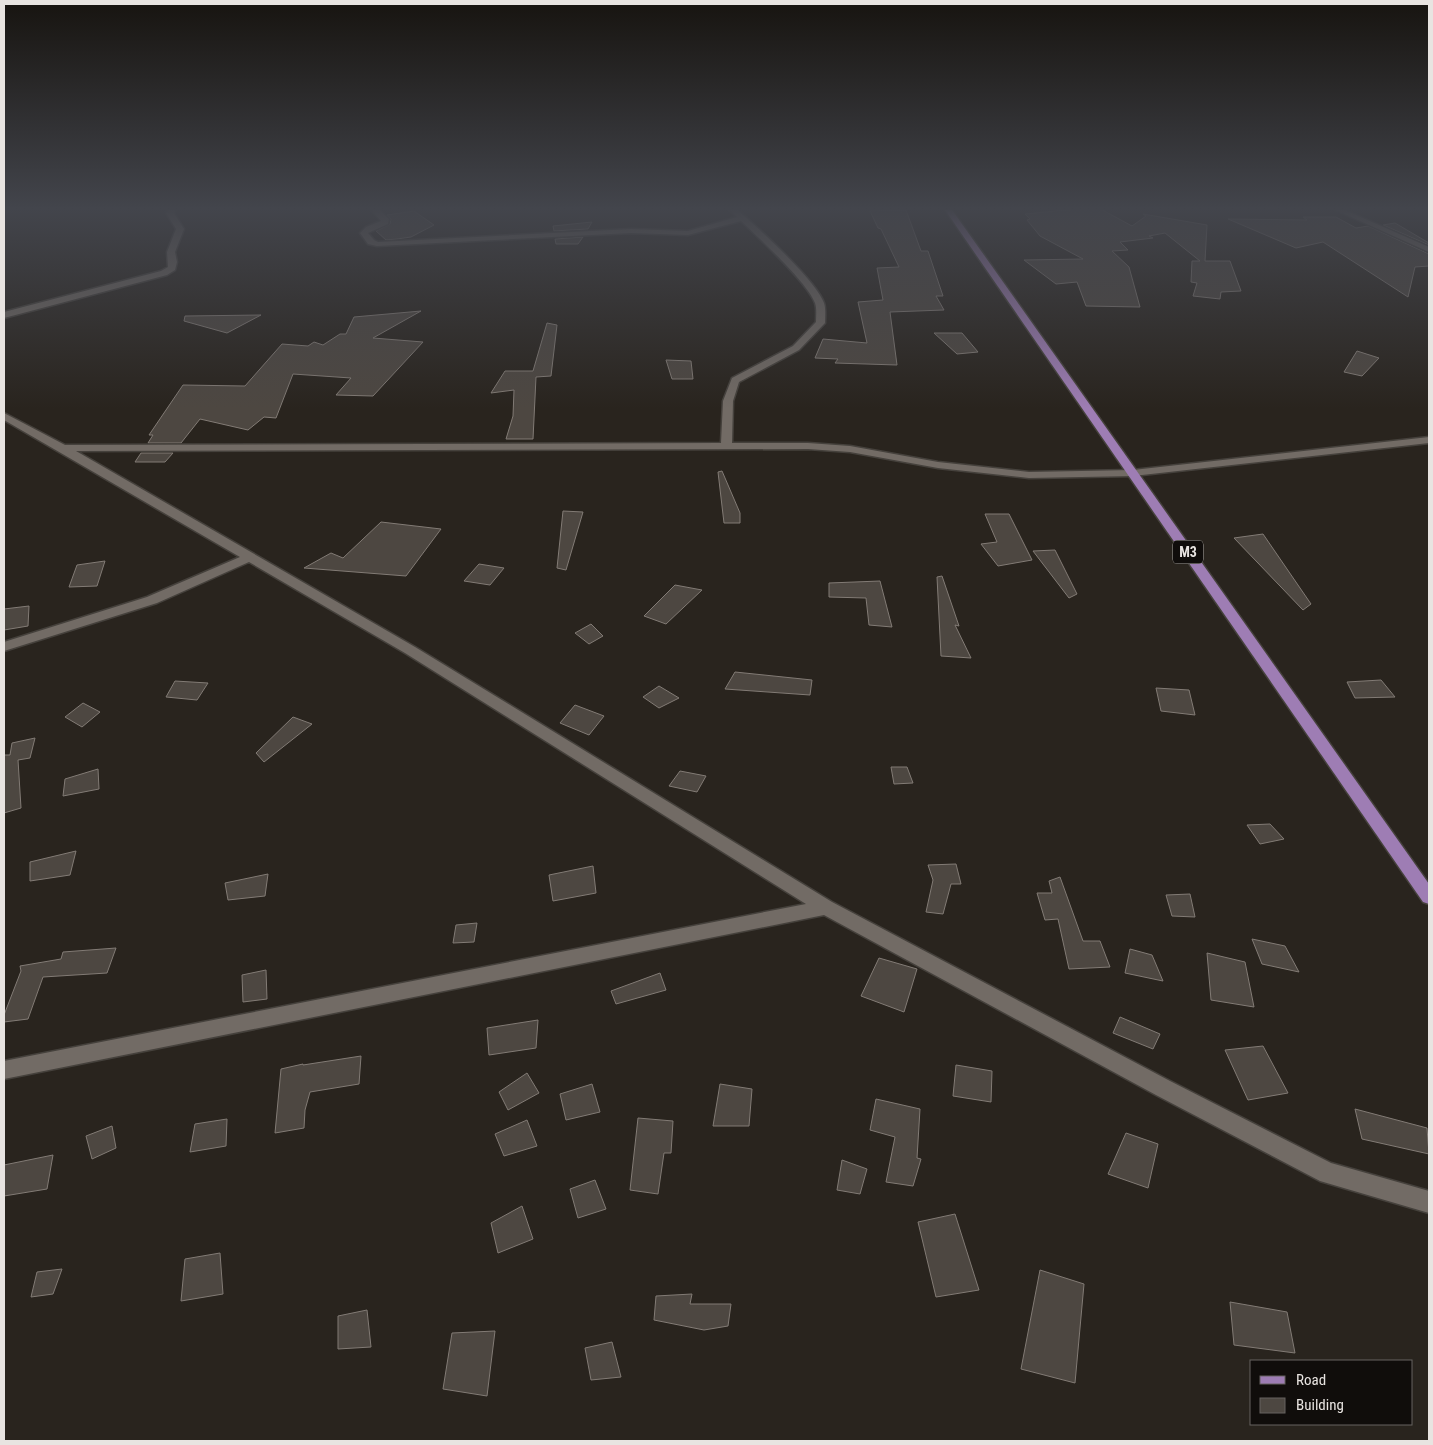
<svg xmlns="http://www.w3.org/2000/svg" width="1433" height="1445" font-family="'Roboto Condensed',sans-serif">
<rect width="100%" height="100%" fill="#29241e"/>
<path fill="#4d4741" stroke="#827b75" d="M1097 207 1132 226 1146 216 1143 214 1207 225 1205 261H1230L1241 291 1221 292 1220 299 1193 296 1197 283 1191 282 1192 261H1200L1165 233 1149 236 1153 238 1120 242 1128 250 1112 251 1129 267 1140 307 1086 306 1077 282 1056 284 1024 260 1083 259 1040 236 1027 220 1030 219 1025 214Z
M906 210 921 251H928L943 296H936L944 310 890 312 897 365 835 363 838 359 815 358 823 339 867 343 858 302 883 300 877 268 899 267 881 229 878 228 870 211Z
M414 211 434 225 411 237 397 239 386 240 376 231 390 224 391 219 387 215Z
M1303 217H1336L1356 228 1368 226 1429 254V266L1415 267 1408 297 1323 242 1296 248 1228 219 1307 220Z
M592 222 588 229 554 231 553 226Z
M1395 223 1429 243V245L1383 225Z
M583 237 578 244H556L555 239Z
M421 311 373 338 423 342 373 396 336 395 351 378 293 374 276 418 264 417 248 430 200 419 181 443H148L153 435H149L183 385 245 386 282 344 308 346 314 342 323 345 340 334H346L354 317Z
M261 315 227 333 184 321 185 316Z
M547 323 557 325 551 376 536 377 533 439H506L513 416 514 390 491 393 505 371H533Z
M934 333H962L978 352 957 354Z
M1357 351 1379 358 1362 376 1344 372Z
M666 360 691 361 693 379H672Z
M141 453H173L165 462H135Z
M722 471 740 513V523H724L718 472Z
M563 511 583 512 566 570 557 568Z
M985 514H1009L1032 560 998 566 981 544 997 542Z
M381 522 441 529 406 576 304 568 331 553 343 558Z
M1263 534 1311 604 1303 610 1234 538Z
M1055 550 1077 594 1069 598 1033 551Z
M105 561 97 586 69 587 77 565Z
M479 564 504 568 490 585 464 581Z
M942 576 959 626 955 625 971 658 941 656 937 577Z
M880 581 892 627 869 625 866 598 829 597V583Z
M675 585 702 590 666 624 644 616Z
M29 606 28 626 4 630V609Z
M591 624 603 636 589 644 575 633Z
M735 672 812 680 810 695 725 689Z
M1381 680 1395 697 1355 698 1347 682Z
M175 681 208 683 197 700 166 697Z
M659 686 679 698 659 708 643 697Z
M1156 688 1189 690 1195 715 1161 711Z
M83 703 100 712 82 727 65 717Z
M575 705 604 716 589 735 560 723Z
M293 717 312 724 264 762 256 753Z
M35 738 30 758 18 760 21 808 4 813V755H10L12 743Z
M891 767H907L913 783 894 784Z
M98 769 99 789 63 796 65 779Z
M680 771 706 776 697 792 669 786Z
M1270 824 1284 839 1260 844 1247 825Z
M76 851 70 875 30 881V862Z
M956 864 961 884H951L943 914 926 912 933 880 928 865Z
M593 866 596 893 553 901 549 875Z
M268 874 265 896 228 900 225 883Z
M1060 877 1083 941H1100L1110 967 1069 969 1058 919 1045 920 1037 893H1052L1049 881Z
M1190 894 1195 917 1172 916 1166 895Z
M477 923 474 942 453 943 456 925Z
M1252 939 1285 946 1299 972 1262 964Z
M116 948 107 973 43 977 28 1019 4 1022V1015L21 971 20 966 61 959 63 952Z
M1130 949 1152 955 1163 981 1125 973Z
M1207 953 1245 962 1254 1007 1211 1000Z
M879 958 917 969 904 1012 861 996Z
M266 970 267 999 243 1002 242 975Z
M660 973 666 990 616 1004 611 991Z
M1120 1017 1160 1034 1153 1049 1113 1033Z
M538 1020 536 1048 489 1055 487 1028Z
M1263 1046 1288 1093 1248 1100 1225 1050Z
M361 1056 359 1084 310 1092 305 1110 304 1128 275 1133 281 1069 303 1064V1065Z
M956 1065 992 1071 991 1102 953 1096Z
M527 1073 539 1093 508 1110 499 1092Z
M592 1084 600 1112 566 1120 560 1094Z
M720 1084 752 1089 749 1126H713Z
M876 1099 920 1109 917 1158 921 1159 913 1186 886 1182 895 1137 870 1130Z
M1355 1109 1427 1128 1429 1154 1362 1139Z
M638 1118 673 1121 671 1153H664L658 1194 630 1190Z
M227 1119 226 1146 190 1152 195 1124Z
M527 1120 537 1146 504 1156 495 1134Z
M112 1126 116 1148 92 1159 86 1136Z
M1126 1133 1158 1144 1148 1188 1108 1174Z
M53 1155 47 1189 4 1196V1165Z
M842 1160 867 1169 860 1194 837 1190Z
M595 1180 606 1209 578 1218 570 1189Z
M522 1206 533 1239 498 1253 491 1223Z
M955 1214 979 1290 936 1297 918 1222Z
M220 1253 223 1294 181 1301 185 1259Z
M62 1269 53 1294 31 1297 37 1272Z
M1040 1270 1084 1284 1075 1383 1021 1369Z
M692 1294 690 1304H731L728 1326 704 1330 654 1320 656 1296Z
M1230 1302 1287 1312 1295 1353 1234 1345Z
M367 1310 371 1347 338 1349V1316Z
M495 1331 487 1396 443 1389 452 1333Z
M612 1342 621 1377 591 1380 585 1348Z"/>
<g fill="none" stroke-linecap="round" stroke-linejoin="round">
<g stroke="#45413c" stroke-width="3">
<path id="minor" d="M170 207H177L174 213 184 229 175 252 177 262 175 270 167 275 4 318V312L161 271 168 267 167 252 176 229 166 213Z
M369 207H376L389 219 388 224 368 233 374 240 378 242 631 229 688 231 737 217 726 207H734C753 223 816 280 824 303 826 309 825 317 825 323L799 350 739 382 733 401 732 443H808L850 446 938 462 1029 472 1133 470 1429 437V443L1133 476 1029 478 938 468 850 452 808 449 76 451 415 647 832 902 1170 1081 1331 1163 1429 1191V1213L1320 1181 1156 1095 824 915 4 1079V1061L806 904 405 653 249 562 157 603 4 651V642L147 597 240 557 4 420V413L65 445 721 443 723 401 732 378 793 346 816 322C816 316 817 309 815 303 807 282 759 238 741 221L688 235 631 233 377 246 368 244 360 233 366 227 381 221Z
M1329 207H1338L1429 247V252Z"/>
</g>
<g stroke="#45413c" stroke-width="3">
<path id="major" d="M943 207H950L1429 884V904L1423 902Z"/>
</g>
<use href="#minor" fill="#726b65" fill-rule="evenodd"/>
<use href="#major" fill="#9e7db4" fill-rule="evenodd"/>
</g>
<linearGradient id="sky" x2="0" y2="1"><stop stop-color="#171410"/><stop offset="0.51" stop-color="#43454c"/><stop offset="1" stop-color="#43454c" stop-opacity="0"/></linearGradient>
<rect width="1433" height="409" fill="url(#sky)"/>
<g text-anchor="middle" stroke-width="4" stroke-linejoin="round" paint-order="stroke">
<rect fill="#100d0b" stroke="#a7a4a1" stroke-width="1" x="1173" y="540.5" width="30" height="23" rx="4"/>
<g font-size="14" font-weight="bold" fill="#e8e4e1">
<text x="1188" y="557">M3</text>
</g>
</g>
<rect width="1433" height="1445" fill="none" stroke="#e8e4e1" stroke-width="10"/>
<rect x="1250" y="1360" width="162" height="65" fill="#100d0b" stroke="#666361"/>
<rect x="1260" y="1376" width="25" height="8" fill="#9e7db4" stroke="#666361"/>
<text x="1296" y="1385" font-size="15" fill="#e8e4e1">Road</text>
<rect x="1260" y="1398" width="25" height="15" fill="#4d4741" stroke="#666361"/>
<text x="1296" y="1410" font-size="15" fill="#e8e4e1">Building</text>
</svg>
